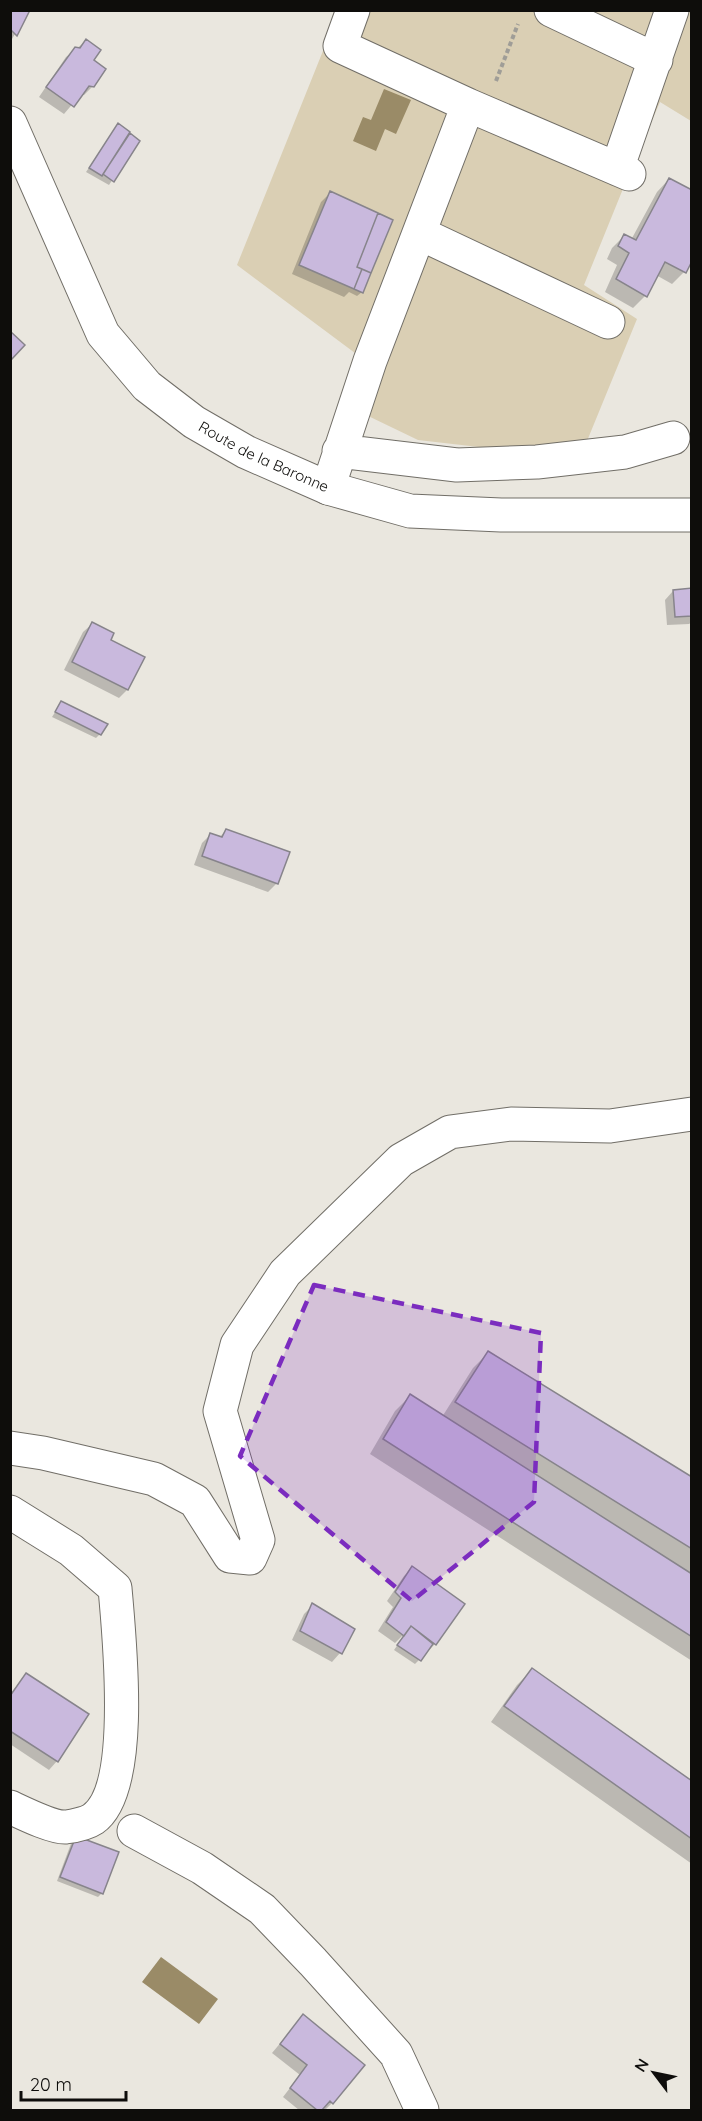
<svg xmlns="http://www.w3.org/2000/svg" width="702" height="2121" font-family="Quicksand,sans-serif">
<rect width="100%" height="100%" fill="#eae7df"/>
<path fill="#dacfb4" d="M339 11H691V121L660 102 629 174 584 285 637 319 587 441 505 450 418 440 364 414 359 356 237 265Z"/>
<path fill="#9a8b67" d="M384 89 411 100 396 134 385 129 376 151 353 141 363 117 371 120Z
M161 1957 218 1999 199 2024 142 1982Z"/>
<path fill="#0003" d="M10 10H29L12 39 10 38Z
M86 41 92 60 93 86 84 95 81 94 64 114 39 97 66 57Z
M118 125 138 141 109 185 86 172Z
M669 179 684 272 672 284 656 275 645 296 633 308 605 292 617 265 607 259 612 248 624 236 631 240 657 192Z
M330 193 362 292 357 296 349 292 344 297 292 274 321 202Z
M692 590V622L689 624 667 625 665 600 673 591Z
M92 624 109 640 127 690 119 698 64 670 83 632Z
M61 703 100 734 96 738 52 717Z
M226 830 277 883 268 892 194 865 202 843 210 835 219 838Z
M488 1353 692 1479V1661L370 1454 395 1411 410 1396 442 1417 473 1368Z
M413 1568 435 1644 415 1664 394 1650 403 1637 402 1636 395 1643 378 1631 393 1607 387 1601 404 1576Z
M313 1605 353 1629 340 1653 332 1662 292 1640 304 1614Z
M532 1670 692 1783V1864L491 1722 517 1685Z
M26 1675 57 1761 49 1770 10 1744V1694Z
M72 1841 117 1853 102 1893 98 1897 57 1881Z
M303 2016 332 2103 325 2110H299L283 2097 300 2075 272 2053Z"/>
<path fill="#c9b9dd" stroke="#87848b" stroke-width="1.5" d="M10 10H30L17 36 10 29Z
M86 39 101 50 94 60 106 69 94 87 89 86 74 107 46 87 75 47 80 48Z
M118 123 130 132 102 176 89 168Z
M130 133 140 141 114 182 103 174Z
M669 178 692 190V261L686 273 665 262 647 297 616 279 629 253 618 246 624 234 636 240Z
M330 191 378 213 357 267 362 269 354 289 299 265Z
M378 213 393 220 371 273 357 267Z
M362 269 371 273 363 293 354 289Z
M10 331 25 345 10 361Z
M692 588V616L675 617 673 590Z
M92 622 114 633 111 640 145 657 128 690 72 662Z
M61 701 108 724 101 735 55 712Z
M226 829 290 852 278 884 202 856 210 833 222 837Z
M488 1351 692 1477V1549L455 1402Z
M410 1394 692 1574V1637L383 1439Z
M412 1566 465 1604 436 1645 411 1626 404 1636 386 1622 401 1598 395 1592Z
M312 1603 355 1629 342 1654 300 1631Z
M411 1626 433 1644 421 1661 397 1645Z
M532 1668 692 1781V1839L504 1706Z
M26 1673 89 1714 58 1762 10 1731V1696Z
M76 1836 119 1852 103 1894 60 1877Z
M303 2014 365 2065 333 2104 330 2101 322 2110H317L290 2088 307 2065 280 2044Z"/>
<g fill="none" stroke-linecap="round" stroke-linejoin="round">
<g stroke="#716e67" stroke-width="35">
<path id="minor" d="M353 10 340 46 468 105
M551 10 656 60
M617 169 672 10
M419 233 608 322
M339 451 457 465 537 462 625 452 673 438
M328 488 370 361 468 105 629 174
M10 1448 43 1453 154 1479 195 1501 230 1556 250 1558 258 1540 220 1411 237 1345 285 1273 401 1160 450 1132 511 1124 610 1126 692 1114
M10 1512 71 1550 115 1588C119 1636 136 1789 93 1819 87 1823 74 1826 66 1827 53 1828 23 1813 10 1807
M134 1831 202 1868 262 1909 313 1962 396 2054 422 2110"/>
</g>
<g stroke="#716e67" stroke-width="35">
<g id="major">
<path id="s1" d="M10 123 103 334 147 386 194 422 246 452 328 488 410 511 501 515H692"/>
</g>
</g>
<path stroke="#9f9d97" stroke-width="4" stroke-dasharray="4.5 3" stroke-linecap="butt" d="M496 81 518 24"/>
<use href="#minor" stroke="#fff" stroke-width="33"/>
<use href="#major" stroke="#fff" stroke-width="33"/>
</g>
<path fill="#7b2cbf" fill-opacity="0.2" stroke="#7b2cbf" stroke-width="4.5" stroke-dasharray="12 8" stroke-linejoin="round" d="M314 1285 541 1333 534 1502 412 1601 240 1456Z"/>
<g text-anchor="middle" stroke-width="5" stroke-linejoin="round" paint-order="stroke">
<g font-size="15" fill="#0e0d0b" stroke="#eae7df">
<text dy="5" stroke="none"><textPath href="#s1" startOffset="436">Route de la Baronne</textPath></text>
</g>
</g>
<rect width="702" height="2121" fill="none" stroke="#0e0d0b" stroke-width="24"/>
<g transform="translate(654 2073) rotate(302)" stroke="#eae7df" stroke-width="4.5" paint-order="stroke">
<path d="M0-4.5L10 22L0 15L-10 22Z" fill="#0e0d0b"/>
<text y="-9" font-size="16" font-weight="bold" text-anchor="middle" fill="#0e0d0b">N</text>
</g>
<path d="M21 2091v9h105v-9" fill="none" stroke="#0e0d0b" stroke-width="3"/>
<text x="30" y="2091" font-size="18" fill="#0e0d0b" stroke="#eae7df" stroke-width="4.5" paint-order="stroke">20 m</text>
</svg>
